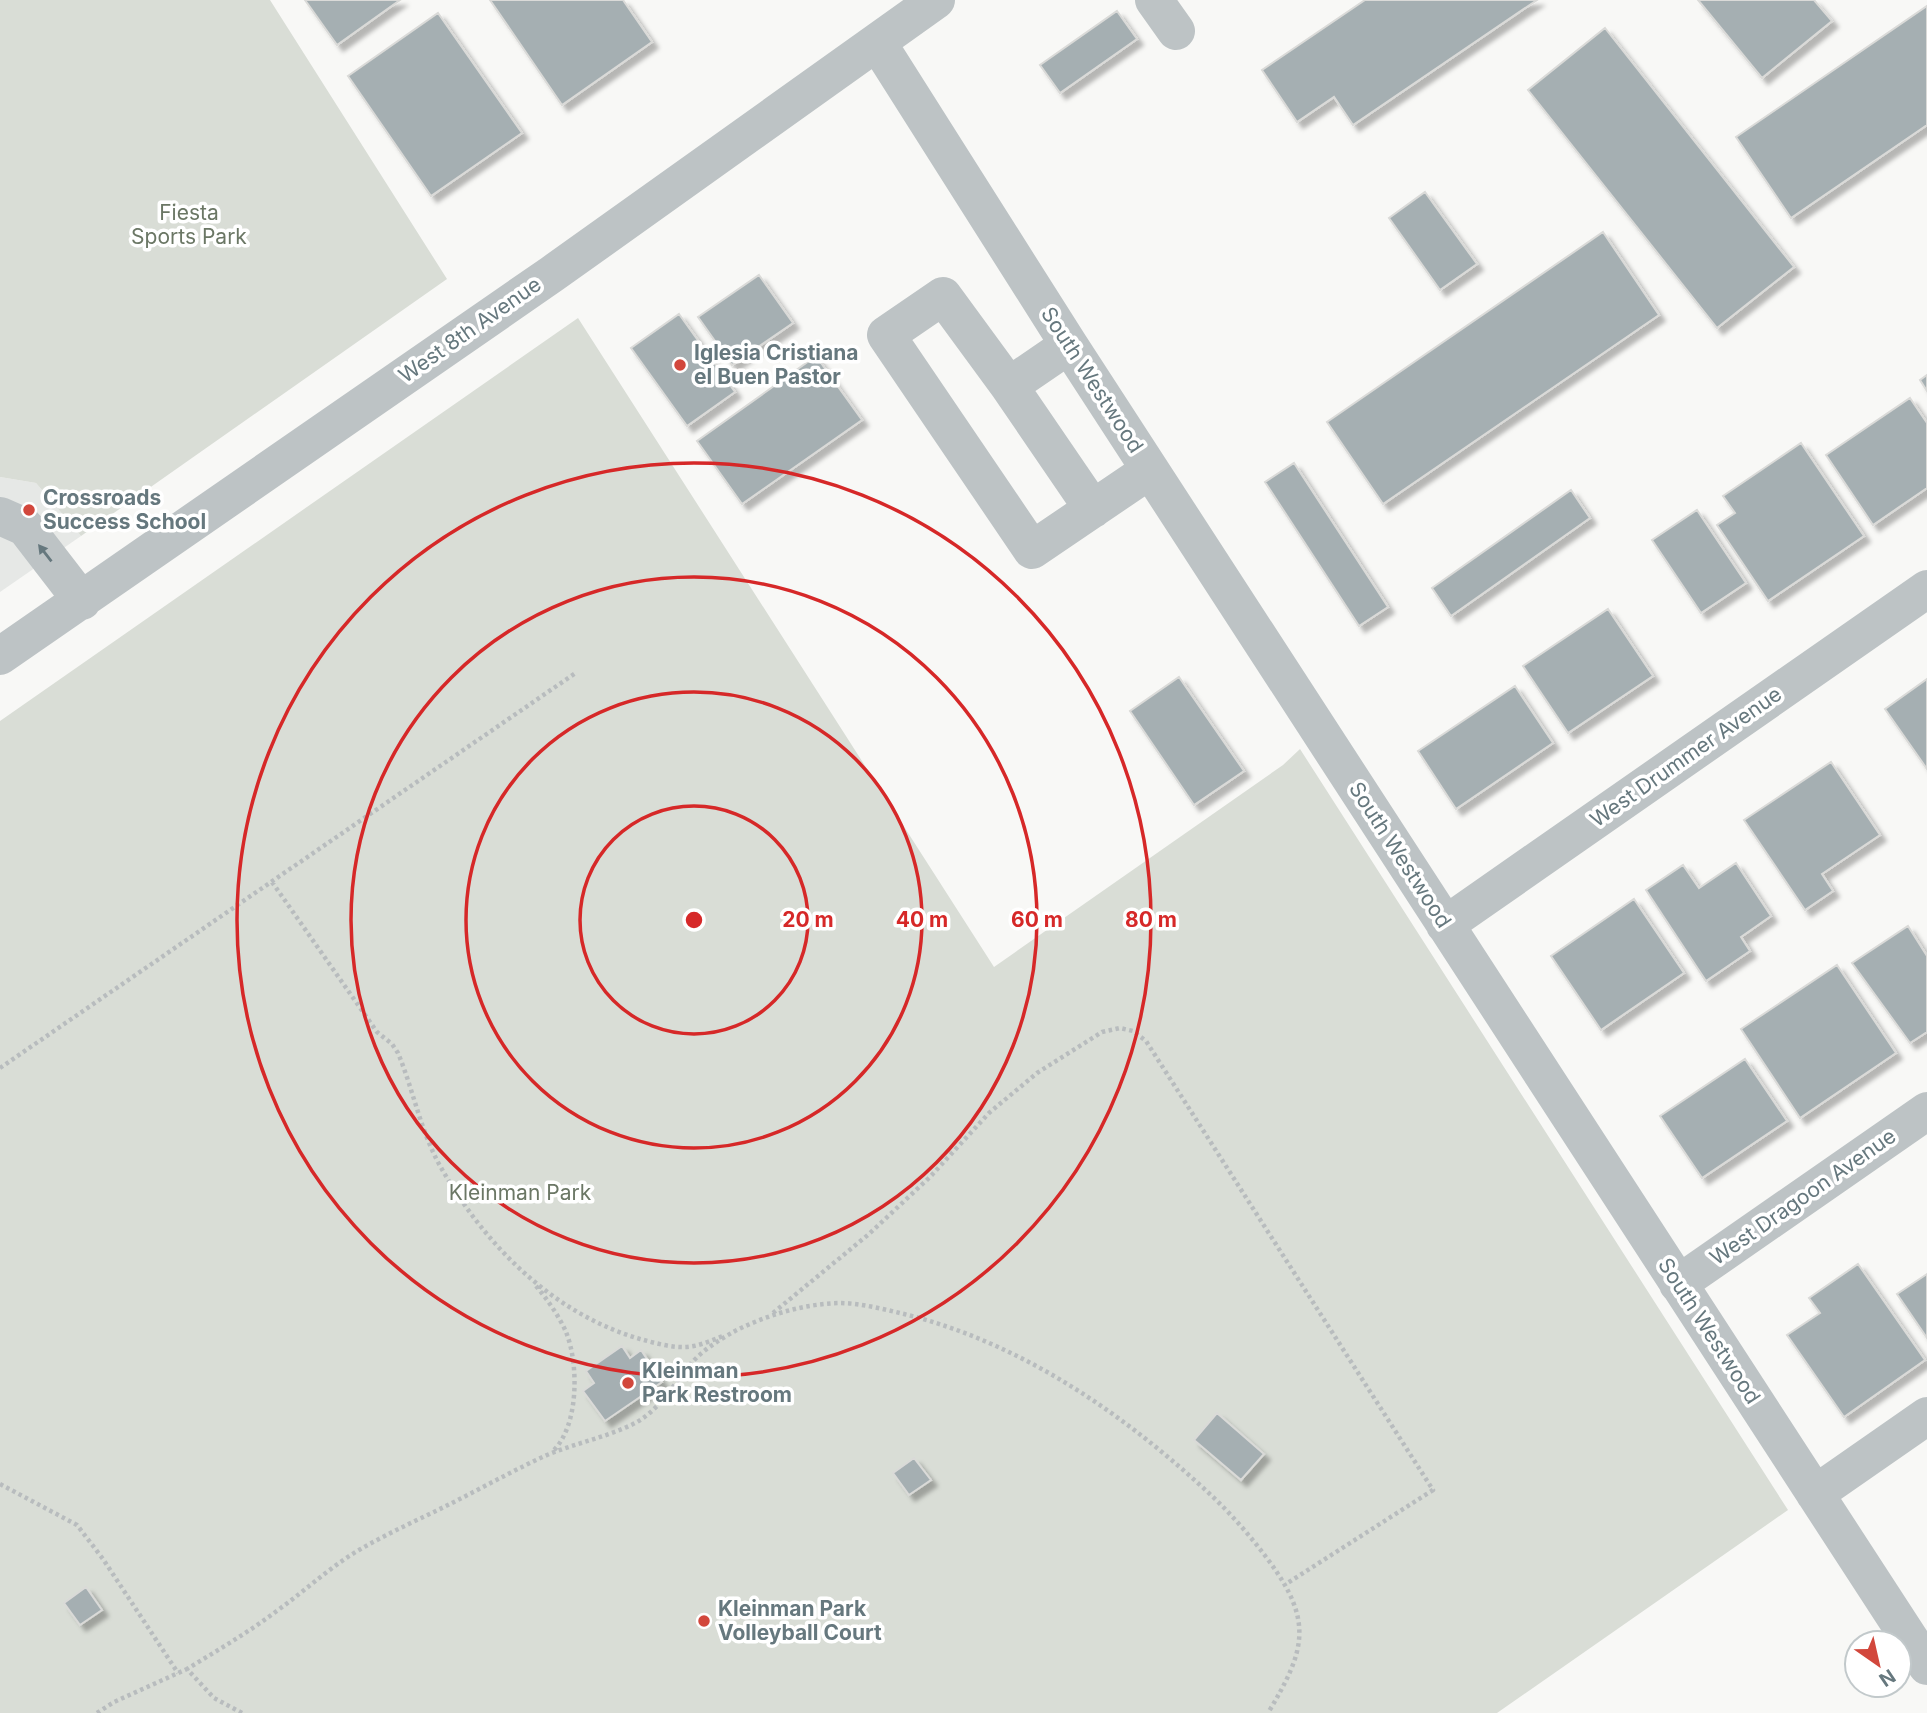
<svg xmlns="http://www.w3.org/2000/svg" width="1927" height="1713" font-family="Inter,sans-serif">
<defs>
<filter id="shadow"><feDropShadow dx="6" dy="6" stdDeviation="2" flood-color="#0004"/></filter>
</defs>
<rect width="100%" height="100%" fill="#f8f8f6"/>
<path fill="#e6e8e6" d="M0 477 36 483 81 536 0 592Z"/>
<path fill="#d9ddd6" d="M0 0H270L447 279 81 536 36 483 0 477Z
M578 318 994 967 1283 765 1300 749 1788 1510 1497 1713H0V721Z"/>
<path fill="#a5afb2" stroke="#dadad8" stroke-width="2" filter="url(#shadow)" d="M305 0H400L337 45Z
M490 0H623L652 42 562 105Z
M1365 0H1537L1353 125 1334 97 1297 122 1262 70Z
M1698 0H1814L1832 21 1762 78Z
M1927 6V125L1791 218 1736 137Z
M1117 11 1137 39 1060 93 1040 65Z
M438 13 522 133 431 196 348 76Z
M1605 28 1794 267 1717 328 1528 90Z
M1425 192 1477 264 1440 290 1389 218Z
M1603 232 1659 315 1383 504 1327 422Z
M759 275 793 323 732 365 698 317Z
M679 314 735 392 687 426 631 348Z
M816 356 862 420 742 504 697 441Z
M1927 375V391L1920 380Z
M1910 398 1927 423V488L1873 525 1826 455Z
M1801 443 1864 536 1768 601 1717 525 1735 513 1723 496Z
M1294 463 1388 607 1359 626 1265 482Z
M1571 490 1590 518 1451 616 1432 588Z
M1697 510 1746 583 1701 613 1652 540Z
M1608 609 1653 676 1568 733 1523 666Z
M1179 677 1244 771 1194 805 1130 711Z
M1927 679V769L1885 709Z
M1515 686 1553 743 1456 809 1418 751Z
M1831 762 1880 835 1822 874 1833 891 1805 910 1744 820Z
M1736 863 1771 916 1741 937 1750 951 1706 981 1646 890 1683 865 1699 888Z
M1634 899 1684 973 1601 1030 1551 956Z
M1908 926 1927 956V1032L1910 1043 1852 963Z
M1837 965 1896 1053 1800 1118 1741 1029Z
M1745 1059 1787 1121 1702 1178 1660 1116Z
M1858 1264 1925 1360 1844 1417 1787 1335 1820 1313 1809 1298Z
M1927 1274V1338L1897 1294Z
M622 1346 630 1358 641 1350 662 1382 605 1421 583 1391 594 1383 586 1371Z
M1217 1413 1264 1454 1241 1480 1194 1440Z
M914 1458 931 1480 909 1495 893 1473Z
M86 1587 102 1610 80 1625 64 1603Z"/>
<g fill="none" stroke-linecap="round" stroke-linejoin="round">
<path stroke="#b8bcbe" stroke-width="4.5" stroke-dasharray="3.5 3.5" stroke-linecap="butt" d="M272 882 377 1032 392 1044 398 1053C413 1089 420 1129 439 1164 483 1243 551 1313 640 1339 655 1343 672 1348 687 1347 700 1346 712 1340 723 1336
M0 1068 577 672
M536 1286C547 1299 559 1316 566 1332 579 1364 579 1426 553 1451
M773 1313 869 1234 930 1177 989 1113 1037 1073 1102 1032 1120 1028 1133 1031 1146 1041 1433 1490 1286 1584
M0 1484 77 1525 103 1559 178 1673
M97 1713 114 1702 187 1669
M242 1713 214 1698 187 1669C218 1650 249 1632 278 1610 306 1590 330 1567 359 1550 388 1533 420 1519 450 1504 482 1488 514 1470 547 1455 573 1444 603 1438 629 1426 657 1414 671 1388 689 1366 701 1351 719 1340 735 1331 767 1315 803 1304 839 1303 860 1303 883 1309 904 1314 1022 1343 1124 1414 1212 1496 1233 1516 1252 1538 1269 1561 1314 1622 1305 1651 1268 1713"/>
<path stroke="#bdc3c5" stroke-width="38" d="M1154 0 1176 31
M877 42 1069 345 1927 1666
M1069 345 1009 386 943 296 886 335 1032 550 1150 470
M1009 386 1093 509
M0 516 25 527 82 601
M0 656 552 274 936 0
M1445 925 1927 589
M1678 1284 1927 1111
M1815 1494 1927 1416"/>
</g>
<defs><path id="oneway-solid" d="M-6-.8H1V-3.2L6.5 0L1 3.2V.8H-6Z" transform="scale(1.75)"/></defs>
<use fill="#66787e" href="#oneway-solid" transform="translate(45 553) rotate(-128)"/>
<g fill="none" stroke="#d62828" stroke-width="3.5">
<circle cx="694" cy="920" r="114"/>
<circle cx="694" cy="920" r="228"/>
<circle cx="694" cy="920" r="343"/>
<circle cx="694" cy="920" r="457"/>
</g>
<g fill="#d2473c" stroke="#fff" stroke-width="2.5">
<circle cx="680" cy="365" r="7"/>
<circle cx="29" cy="510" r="7"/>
<circle cx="628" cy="1383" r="7"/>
<circle cx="704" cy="1621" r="7"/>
</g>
<g text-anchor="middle" stroke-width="7" stroke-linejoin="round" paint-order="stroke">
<g font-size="21" fill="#6b7765" stroke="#fff">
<text x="189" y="220">Fiesta<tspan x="189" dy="24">Sports Park</tspan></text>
<text x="520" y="1200">Kleinman Park</text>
</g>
<g font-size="21" fill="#66787e" stroke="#fff">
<text transform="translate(470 330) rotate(-35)" y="7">West 8th Avenue</text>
<text transform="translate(1092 380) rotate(57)" y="7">South Westwood</text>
<text transform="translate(1686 757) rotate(-35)" y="7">West Drummer Avenue</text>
<text transform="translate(1400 855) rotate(57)" y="7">South Westwood</text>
<text transform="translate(1803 1197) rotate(-35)" y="7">West Dragoon Avenue</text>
<text transform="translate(1709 1331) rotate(57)" y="7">South Westwood</text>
</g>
<g font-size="21" font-weight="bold" fill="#66787e" stroke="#fff" text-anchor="start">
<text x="694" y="360">Iglesia Cristiana<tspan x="694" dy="24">el Buen Pastor</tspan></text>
<text x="43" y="505">Crossroads<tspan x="43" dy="24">Success School</tspan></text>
<text x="642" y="1378">Kleinman<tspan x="642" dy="24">Park Restroom</tspan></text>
<text x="718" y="1616">Kleinman Park<tspan x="718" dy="24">Volleyball Court</tspan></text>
</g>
</g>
<circle cx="694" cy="920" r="10" fill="#d62828" stroke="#fff" stroke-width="3.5"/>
<g font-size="21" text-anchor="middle" font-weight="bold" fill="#d62828" stroke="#fff" stroke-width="7" stroke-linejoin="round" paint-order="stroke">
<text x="808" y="927">20 m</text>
<text x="922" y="927">40 m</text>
<text x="1037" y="927">60 m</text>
<text x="1151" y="927">80 m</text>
</g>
<g transform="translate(1878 1664) rotate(146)"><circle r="33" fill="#ffffff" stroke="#c2c9cb" stroke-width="2"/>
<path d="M0-5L12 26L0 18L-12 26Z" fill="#d2473c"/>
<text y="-10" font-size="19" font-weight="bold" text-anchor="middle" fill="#66787e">N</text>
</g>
</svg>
